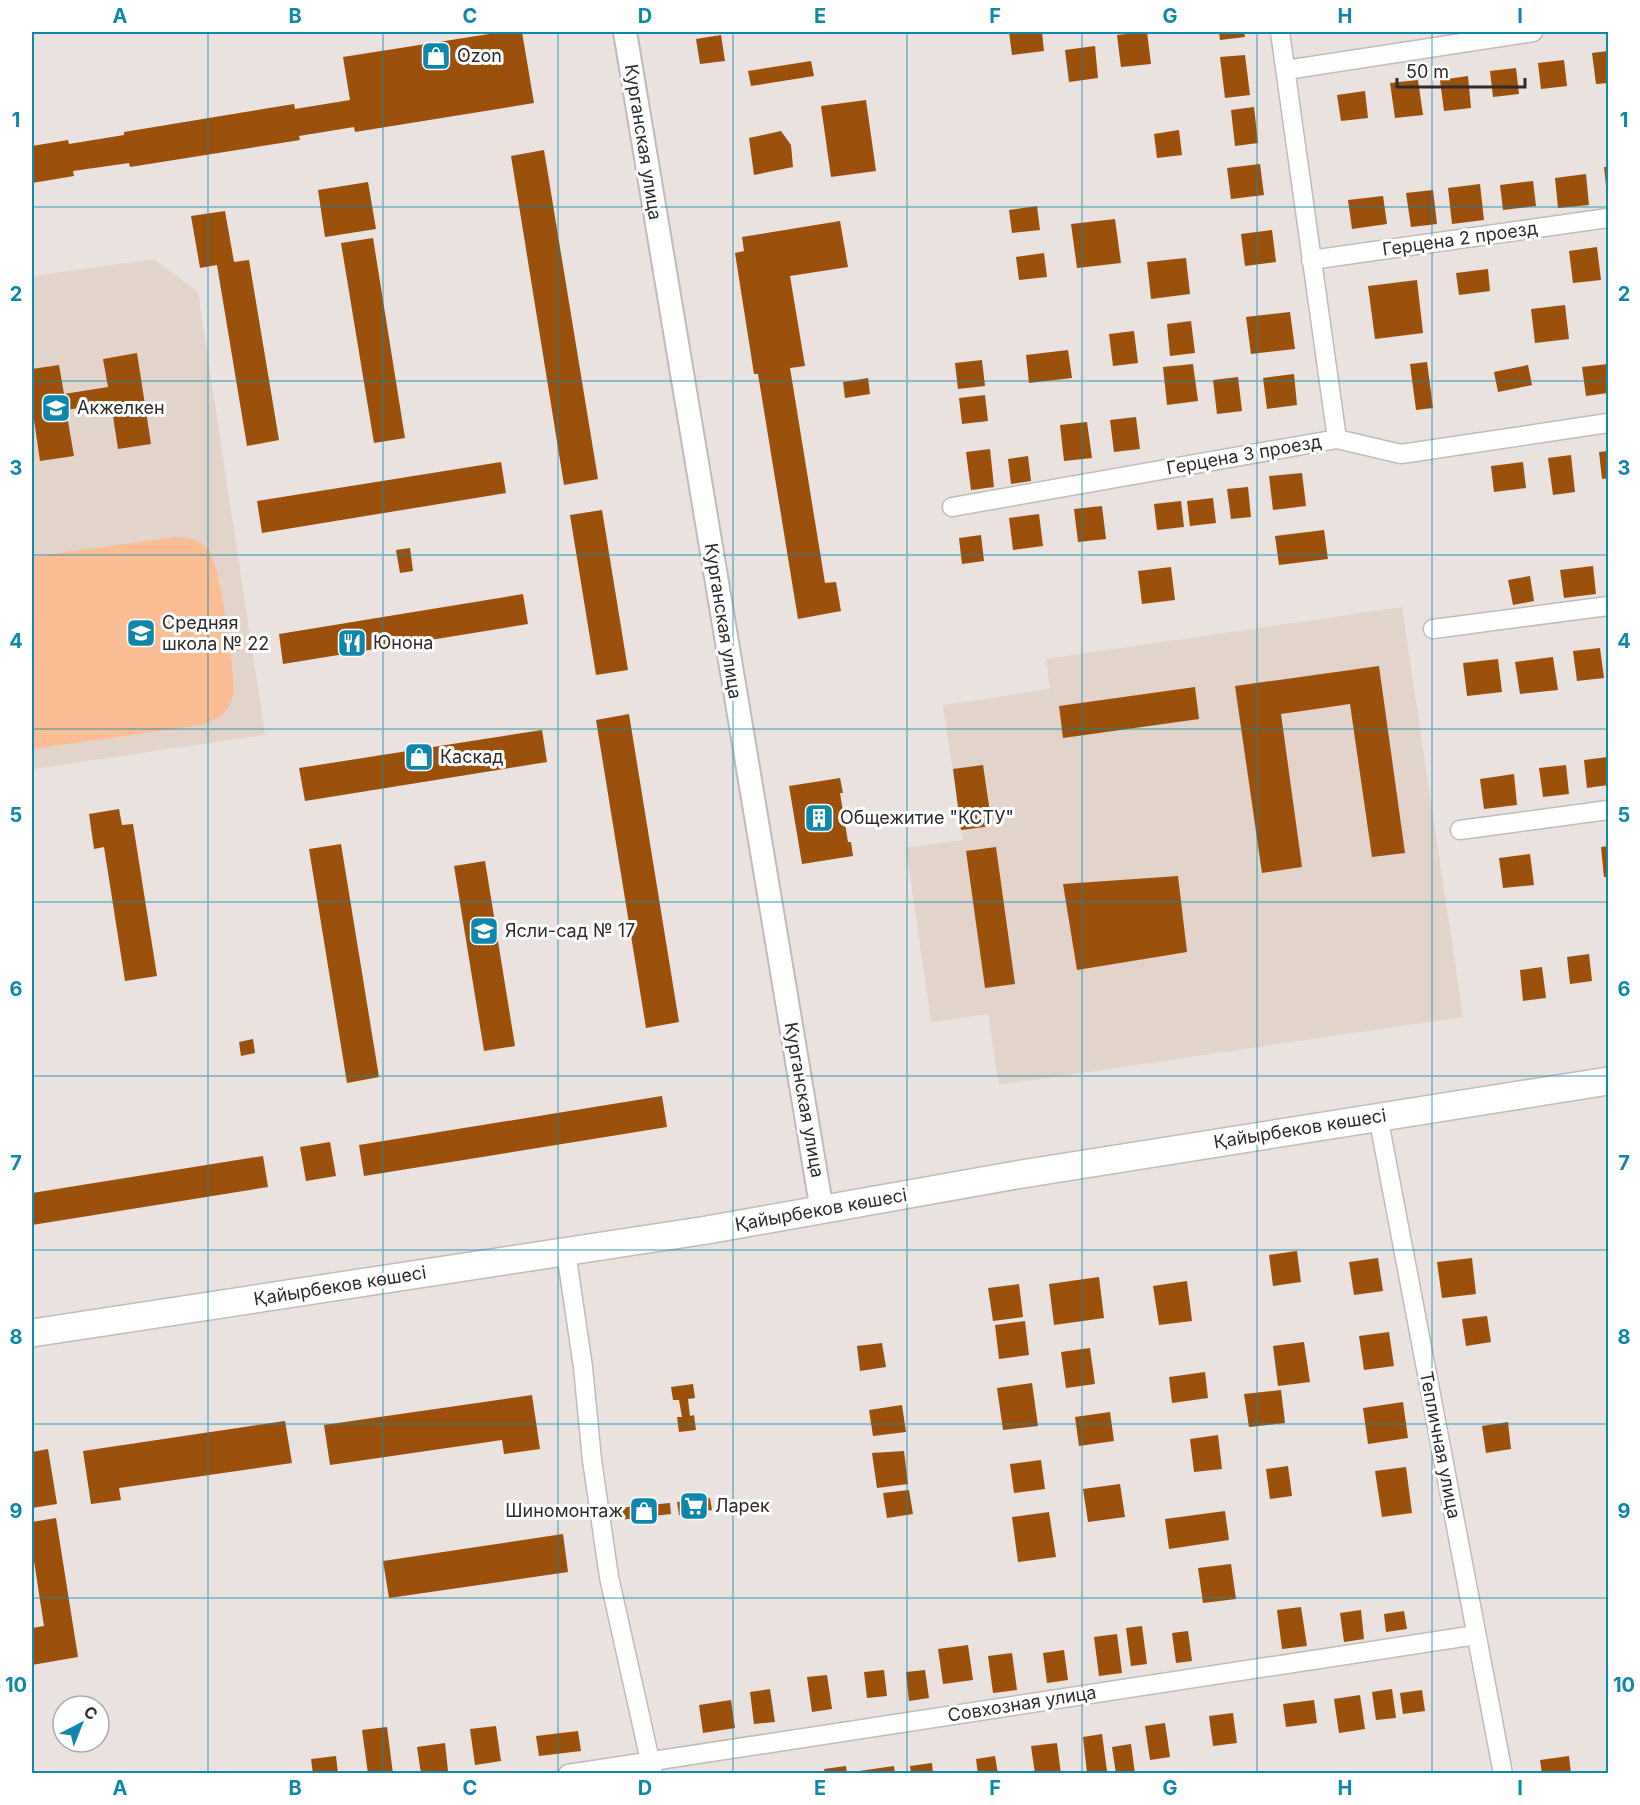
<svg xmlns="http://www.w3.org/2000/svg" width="1640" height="1805" font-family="Inter,sans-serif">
<rect width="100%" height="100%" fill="#e9e2de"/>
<path fill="#e2d4cb" d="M154 259 198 292 265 735 32 769V276Z
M1402 607 1463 1017 999 1085 988 1014 931 1022 906 848 963 840 943 705 1050 689 1046 659Z"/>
<path fill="#fbbd94" d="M174 537C187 537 199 539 208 549 219 562 237 677 233 695 230 712 217 720 202 725L32 749V557Z"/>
<path fill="#9b500b" d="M502 32H522L534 103 355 132 354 127 299 136 300 140 130 167 129 163 73 171 74 176 32 183V146L68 140 69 144 124 135V132L294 104 295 109 350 100 343 57Z
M1009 32H1042L1044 51 1012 55Z
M1147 32 1151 64 1121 67 1117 35Z
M1219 32H1244L1245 37 1220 40Z
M721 35 725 61 700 64 696 39Z
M1095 46 1098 78 1069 82 1065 50Z
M1608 51V83L1596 84 1592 53Z
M1245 55 1250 95 1225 98 1220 57Z
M1564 60 1567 86 1541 89 1538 63Z
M811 61 814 76 751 86 748 71Z
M1516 68 1519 94 1493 97 1490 71Z
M1468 76 1471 108 1444 111 1440 80Z
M1418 80 1423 115 1395 118 1390 83Z
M1365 91 1368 118 1341 121 1337 95Z
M866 100 876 171 831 177 821 106Z
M1254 107 1258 143 1235 146 1231 110Z
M1179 130 1182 155 1157 158 1154 134Z
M781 131 791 145 793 167 754 175 749 138Z
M544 150 598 479 564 485 511 156Z
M1260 164 1264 195 1231 199 1227 168Z
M1604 167H1608V195L1607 196Z
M1586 174 1589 205 1558 208 1555 178Z
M1533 181 1536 206 1503 210 1500 185Z
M368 182 376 229 325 237 318 190Z
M1480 184 1484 220 1452 224 1448 188Z
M1433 190 1437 224 1411 227 1406 193Z
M1383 196 1387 224 1352 229 1348 200Z
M1037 206 1040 230 1012 233 1009 210Z
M225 211 234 262 249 260 279 440 247 446 217 265 200 268 191 216Z
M1115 219 1121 263 1077 268 1071 224Z
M840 221 848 267 790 276 805 366 790 368 825 583 836 582 841 611 798 619 758 374H754L735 253 744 251 742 237Z
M1272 230 1276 262 1245 266 1241 234Z
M373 238 405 438 374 443 341 243Z
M1597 247 1601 280 1573 283 1569 251Z
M1044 253 1047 277 1019 280 1016 257Z
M1186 258 1190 294 1151 299 1147 262Z
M1488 269 1490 291 1459 295 1456 273Z
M1417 280 1423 333 1375 339 1368 286Z
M1565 305 1569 339 1535 343 1531 309Z
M1290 312 1295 349 1251 354 1246 317Z
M1191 321 1195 353 1170 356 1167 324Z
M1134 331 1138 363 1113 366 1109 334Z
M1068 350 1072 378 1029 383 1026 355Z
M137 353 151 444 118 449 111 403 66 410 74 456 40 461 32 406V369L59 365 64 394 108 387 103 359Z
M982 360 985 386 958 389 955 363Z
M1427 362 1433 408 1416 410 1410 364Z
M1193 364 1198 401 1167 405 1163 367Z
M1608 364V393L1586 396 1582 367Z
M1528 365 1532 385 1498 392 1494 372Z
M1294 374 1297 405 1267 409 1263 378Z
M1238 377 1242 411 1217 414 1213 380Z
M868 378 870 394 845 398 843 382Z
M985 395 988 421 962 424 959 398Z
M1136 417 1140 449 1114 452 1110 420Z
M1087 422 1092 458 1064 461 1060 425Z
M990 449 994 487 971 490 966 452Z
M1608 451V478L1602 479 1599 452Z
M1571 455 1575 492 1553 495 1548 458Z
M1028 456 1031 481 1011 484 1008 459Z
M501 462 506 493 262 533 257 501Z
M1523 462 1526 488 1494 492 1491 466Z
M1302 473 1306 506 1273 510 1269 476Z
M1248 487 1251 517 1231 519 1227 489Z
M1213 498 1216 523 1190 526 1187 501Z
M1181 501 1184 527 1157 530 1154 504Z
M1102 506 1106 539 1078 542 1074 509Z
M602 510 628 670 596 675 570 515Z
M1039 514 1043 546 1013 550 1009 518Z
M1324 530 1328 559 1279 565 1275 536Z
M981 535 984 561 962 564 959 538Z
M410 548 413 571 400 573 396 550Z
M1593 566 1596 594 1564 598 1560 570Z
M1171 567 1175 600 1142 604 1138 571Z
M1530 576 1534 601 1513 605 1508 580Z
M523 594 528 624 283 664 279 634Z
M1600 648 1604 678 1577 681 1573 651Z
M1553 657 1558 690 1520 694 1515 662Z
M1498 659 1502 692 1467 696 1463 663Z
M1379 666 1405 853 1372 857 1350 704 1281 714 1302 867 1262 873 1235 686Z
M1195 687 1199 719 1063 738 1059 706Z
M629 714 679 1022 646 1028 596 720Z
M542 730 547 762 305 801 299 768Z
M1608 757V785L1587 788 1584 760Z
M983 765 992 826 961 830 953 769Z
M1566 765 1569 794 1543 797 1539 768Z
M1514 774 1517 805 1484 809 1480 779Z
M840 778 843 793H840L848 842H851L853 856 802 864 789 786Z
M119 809 122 825 133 824 157 976 125 981 104 847 94 849 89 814Z
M341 844 379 1077 347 1083 309 849Z
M1608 846V877H1604L1601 847Z
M996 847 1015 984 985 988 966 851Z
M1530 854 1534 885 1503 888 1499 858Z
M485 861 515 1046 484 1051 454 866Z
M1178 876 1187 952 1077 970 1063 884Z
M1589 954 1592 981 1570 984 1567 957Z
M1542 967 1546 998 1523 1001 1520 970Z
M253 1039 255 1053 241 1056 239 1042Z
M662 1096 667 1127 364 1176 359 1145Z
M330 1142 336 1176 306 1181 300 1147Z
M263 1156 268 1187 32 1225V1193Z
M1297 1251 1301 1282 1273 1286 1269 1255Z
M1378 1258 1383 1291 1354 1295 1349 1262Z
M1472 1258 1476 1294 1442 1298 1437 1262Z
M1099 1277 1104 1318 1054 1325 1049 1284Z
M1187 1281 1192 1321 1159 1325 1153 1286Z
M1019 1284 1023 1317 993 1321 988 1288Z
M1487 1316 1491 1342 1466 1346 1462 1319Z
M1025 1321 1029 1355 999 1359 995 1325Z
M1389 1332 1394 1366 1364 1370 1359 1336Z
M1304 1342 1310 1382 1278 1386 1273 1346Z
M882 1343 886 1367 860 1371 857 1346Z
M1090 1348 1095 1384 1066 1388 1061 1352Z
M1205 1372 1208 1398 1172 1403 1169 1377Z
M1032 1383 1038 1426 1003 1430 997 1388Z
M693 1384 695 1398 688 1399 690 1416 694 1415 696 1430 679 1432 677 1417H682L679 1400H673L671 1387Z
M1281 1390 1285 1423 1249 1427 1244 1394Z
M532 1395 540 1449 504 1454 502 1440 330 1465 324 1425Z
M1403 1402 1408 1438 1368 1444 1363 1408Z
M902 1405 906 1432 873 1436 869 1410Z
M1110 1412 1114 1441 1079 1446 1075 1417Z
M285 1421 292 1463 119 1488 121 1500 91 1504 83 1451Z
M1508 1422 1511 1449 1486 1453 1482 1426Z
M1218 1435 1222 1469 1194 1472 1190 1439Z
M48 1449 57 1504 32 1508V1452Z
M904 1451 908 1484 877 1488 872 1453Z
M1041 1460 1045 1489 1014 1493 1010 1464Z
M1288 1466 1292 1496 1270 1499 1266 1469Z
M1406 1467 1412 1513 1382 1517 1375 1471Z
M1120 1484 1125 1517 1088 1522 1083 1489Z
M909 1490 913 1514 887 1518 883 1493Z
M710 1498 712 1510 679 1515 677 1502Z
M670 1503 671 1514 619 1520 617 1508Z
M1225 1511 1229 1540 1169 1549 1165 1519Z
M1049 1512 1056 1557 1018 1562 1012 1517Z
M56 1518 78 1657 32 1665V1628L44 1626 32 1548V1522Z
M563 1534 568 1572 389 1598 383 1561Z
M1231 1564 1236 1599 1203 1603 1198 1568Z
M1301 1607 1307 1646 1282 1649 1277 1610Z
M1361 1610 1364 1639 1344 1642 1340 1613Z
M1404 1611 1407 1629 1386 1632 1384 1614Z
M1142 1626 1147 1664 1131 1666 1126 1628Z
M1188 1631 1192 1661 1176 1663 1172 1633Z
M1117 1634 1122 1673 1099 1676 1094 1637Z
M968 1645 973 1680 943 1684 938 1649Z
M1064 1650 1068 1680 1047 1683 1043 1653Z
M1012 1653 1017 1690 993 1693 988 1656Z
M884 1670 887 1696 867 1698 864 1672Z
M925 1670 929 1698 909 1701 906 1672Z
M827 1675 832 1709 812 1712 807 1677Z
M770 1689 775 1722 754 1724 750 1692Z
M1392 1689 1396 1718 1376 1720 1372 1692Z
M1422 1690 1425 1711 1403 1714 1400 1693Z
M1360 1695 1365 1729 1339 1733 1334 1699Z
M731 1700 735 1728 703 1733 699 1705Z
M1314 1700 1317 1723 1286 1727 1283 1704Z
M1233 1713 1237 1743 1213 1746 1209 1716Z
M1165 1723 1170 1757 1150 1760 1145 1726Z
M496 1726 501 1761 475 1765 470 1729Z
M387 1727 393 1774H368L362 1730Z
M578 1731 581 1751 539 1756 536 1736Z
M1102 1734 1107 1771 1087 1773 1083 1737Z
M445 1743 448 1771 421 1774 417 1747Z
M1057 1743 1061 1774H1035L1031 1746Z
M1131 1744 1135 1774H1116L1112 1747Z
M336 1756 338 1774H313L311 1759Z
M995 1756 998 1774H978L976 1759Z
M1569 1756 1571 1774H1542L1540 1760Z
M932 1763 933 1774H911L910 1766Z
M846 1766 847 1774H825L824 1769Z
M894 1766 895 1774H859V1771Z"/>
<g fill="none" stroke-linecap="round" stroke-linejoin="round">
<g stroke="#c1bbb7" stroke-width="21">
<path id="minor" d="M1280 32 1337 439
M1286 70 1533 32
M1311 260 1608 218
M952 507 1337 439 1401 454 1608 423
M1433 629 1608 606
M1460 830 1608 810
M1378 1116 1503 1774
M566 1252 583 1367 592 1460 609 1577 653 1774
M568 1774 1476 1635"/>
</g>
<g stroke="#c1bbb7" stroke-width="26">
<path id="tertiary" d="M625 32 822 1211"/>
</g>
<g stroke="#c1bbb7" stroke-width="30">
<path id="secondary" d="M32 1333 707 1230 1016 1175 1608 1081"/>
</g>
<use href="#minor" stroke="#fff" stroke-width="18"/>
<use href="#tertiary" stroke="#fff" stroke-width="22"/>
<use href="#secondary" stroke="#fff" stroke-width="27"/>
</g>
<path fill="none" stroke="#0e87ab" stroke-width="1.5" stroke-opacity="0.55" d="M208 32V1774M383 32V1774M558 32V1774M733 32V1774M907 32V1774M1082 32V1774M1257 32V1774M1432 32V1774M32 207H1608M32 381H1608M32 555H1608M32 729H1608M32 902H1608M32 1076H1608M32 1250H1608M32 1424H1608M32 1598H1608"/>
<defs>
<g id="shop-square" transform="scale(1.5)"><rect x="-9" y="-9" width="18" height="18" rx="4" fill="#0e87ab" stroke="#fff"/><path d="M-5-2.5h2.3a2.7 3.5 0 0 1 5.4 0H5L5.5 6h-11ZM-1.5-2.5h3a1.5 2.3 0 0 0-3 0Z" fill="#fff"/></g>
<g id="school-square" transform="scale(1.5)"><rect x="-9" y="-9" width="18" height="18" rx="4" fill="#0e87ab" stroke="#fff"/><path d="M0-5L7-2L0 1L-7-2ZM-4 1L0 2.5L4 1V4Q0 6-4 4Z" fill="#fff"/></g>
<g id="restaurant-square" transform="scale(1.5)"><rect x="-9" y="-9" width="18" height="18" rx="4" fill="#0e87ab" stroke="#fff"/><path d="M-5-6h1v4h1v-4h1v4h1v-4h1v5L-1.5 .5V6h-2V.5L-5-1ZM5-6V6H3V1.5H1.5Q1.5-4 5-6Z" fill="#fff"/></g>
<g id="building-square" transform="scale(1.5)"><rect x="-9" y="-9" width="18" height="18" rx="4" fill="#0e87ab" stroke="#fff"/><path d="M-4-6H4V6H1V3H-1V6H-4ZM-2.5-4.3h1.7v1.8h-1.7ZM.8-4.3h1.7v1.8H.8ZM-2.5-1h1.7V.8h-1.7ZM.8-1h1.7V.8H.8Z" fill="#fff"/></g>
<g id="supermarket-square" transform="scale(1.5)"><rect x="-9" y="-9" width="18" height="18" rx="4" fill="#0e87ab" stroke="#fff"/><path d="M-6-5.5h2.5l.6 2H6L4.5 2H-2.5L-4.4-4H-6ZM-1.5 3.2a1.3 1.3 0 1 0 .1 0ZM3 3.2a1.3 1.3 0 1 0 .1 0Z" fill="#fff"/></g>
</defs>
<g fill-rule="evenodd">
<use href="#shop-square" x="436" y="56"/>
<use href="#school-square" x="56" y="408"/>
<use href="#school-square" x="141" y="633"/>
<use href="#restaurant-square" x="352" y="643"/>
<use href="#shop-square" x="419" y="757"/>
<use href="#building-square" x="819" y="818"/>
<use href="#school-square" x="484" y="931"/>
<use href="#supermarket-square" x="694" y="1506"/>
<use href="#shop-square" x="644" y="1511"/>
</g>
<g text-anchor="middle" stroke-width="6" stroke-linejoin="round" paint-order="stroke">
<g font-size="18" fill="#2e2b2a" stroke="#fff" text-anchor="start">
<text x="457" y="62">Ozon</text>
<text x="77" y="414">Акжелкен</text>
<text x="162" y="629">Средняя<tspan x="162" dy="21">школа № 22</tspan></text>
<text x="373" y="649">Юнона</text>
<text x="440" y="763">Каскад</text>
<text x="840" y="824">Общежитие "КСТУ"</text>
<text x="505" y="937">Ясли-сад № 17</text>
<text x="715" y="1512">Ларек</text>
<text x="623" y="1517" text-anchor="end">Шиномонтаж</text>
</g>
<g font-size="18" fill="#2e2b2a" stroke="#fff">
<text transform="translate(643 142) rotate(81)" y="6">Курганская улица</text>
<text transform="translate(1460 239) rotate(-8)" y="6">Герцена 2 проезд</text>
<text transform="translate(1244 455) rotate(-10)" y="6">Герцена 3 проезд</text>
<text transform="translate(723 621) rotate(81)" y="6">Курганская улица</text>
<text transform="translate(804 1100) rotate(80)" y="6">Курганская улица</text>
<text transform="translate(1300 1129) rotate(-9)" y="6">Қайырбеков көшесі</text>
<text transform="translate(821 1210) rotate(-10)" y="6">Қайырбеков көшесі</text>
<text transform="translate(340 1286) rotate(-9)" y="6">Қайырбеков көшесі</text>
<text transform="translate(1440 1445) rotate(79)" y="6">Тепличная улица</text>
<text transform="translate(1022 1704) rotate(-9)" y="6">Совхозная улица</text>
</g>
</g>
<rect width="1640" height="1805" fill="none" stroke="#ffffff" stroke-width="66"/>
<g transform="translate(81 1724) rotate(42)"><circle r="28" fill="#ffffff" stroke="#abaaaa" stroke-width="1.5"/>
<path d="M0-4.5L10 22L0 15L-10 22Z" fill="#0e87ab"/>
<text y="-9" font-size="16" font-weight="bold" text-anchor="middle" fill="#2e2b2a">С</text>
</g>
<path d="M1397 78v9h128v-9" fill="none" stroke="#2e2b2a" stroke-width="3"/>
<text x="1406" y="78" font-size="18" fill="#2e2b2a" stroke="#ffffff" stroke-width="4.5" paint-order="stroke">50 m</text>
<rect x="33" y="33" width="1574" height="1739" fill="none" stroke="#0e87ab" stroke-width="2"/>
<g font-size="20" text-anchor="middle" font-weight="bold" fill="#0e87ab">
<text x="120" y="23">A</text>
<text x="295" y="23">B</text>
<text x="470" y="23">C</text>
<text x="645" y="23">D</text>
<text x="820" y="23">E</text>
<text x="995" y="23">F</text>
<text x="1170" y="23">G</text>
<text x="1345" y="23">H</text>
<text x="1520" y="23">I</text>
<text x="16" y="127">1</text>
<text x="1624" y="127">1</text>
<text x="16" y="301">2</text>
<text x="1624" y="301">2</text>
<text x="16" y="475">3</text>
<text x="1624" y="475">3</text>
<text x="16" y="648">4</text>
<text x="1624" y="648">4</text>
<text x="16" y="822">5</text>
<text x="1624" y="822">5</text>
<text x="16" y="996">6</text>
<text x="1624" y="996">6</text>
<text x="16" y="1170">7</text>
<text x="1624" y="1170">7</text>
<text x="16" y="1344">8</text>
<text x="1624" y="1344">8</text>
<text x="16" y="1518">9</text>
<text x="1624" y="1518">9</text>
<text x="16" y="1692">10</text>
<text x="1624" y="1692">10</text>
<text x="120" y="1795">A</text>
<text x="295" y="1795">B</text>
<text x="470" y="1795">C</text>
<text x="645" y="1795">D</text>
<text x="820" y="1795">E</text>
<text x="995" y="1795">F</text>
<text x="1170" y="1795">G</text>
<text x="1345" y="1795">H</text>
<text x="1520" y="1795">I</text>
</g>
</svg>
